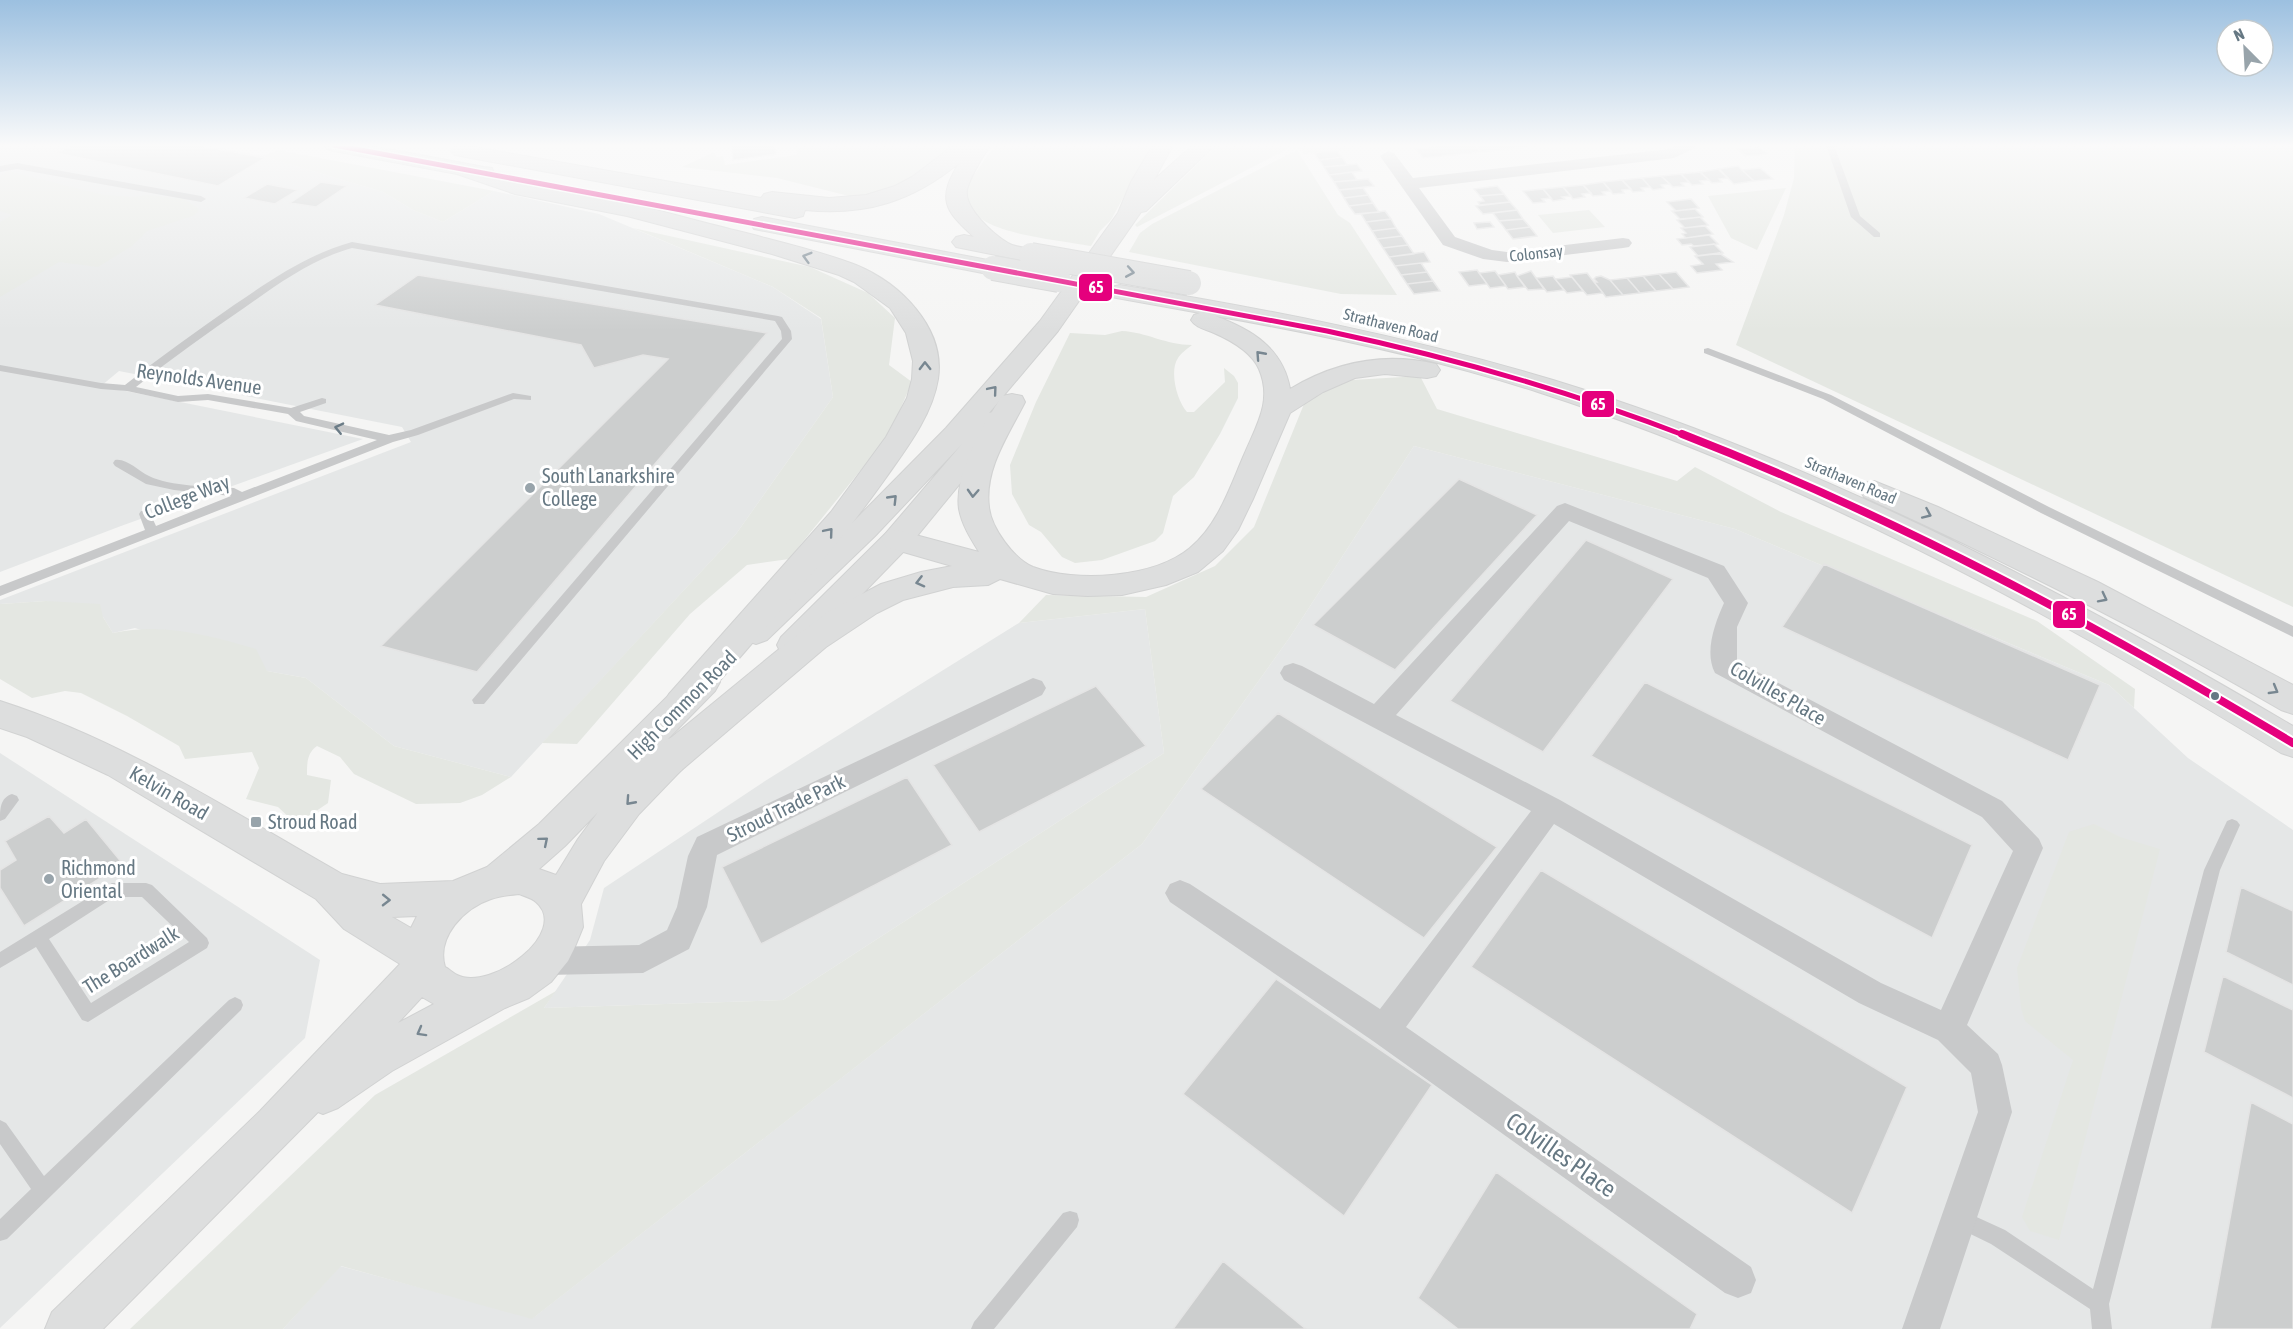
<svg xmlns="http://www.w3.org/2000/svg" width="2293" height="1329" font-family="'Asap Condensed',sans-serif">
<rect width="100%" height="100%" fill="#f5f5f4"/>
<path fill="#e5e7e7" d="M0 145H205L262 156 383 192 413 210 443 222 494 191 599 214 773 287 821 319 833 397 736 534 511 777 394 746 306 678 267 671 135 628 113 633 103 617 46 601 0 604V600L411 442 402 427 119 371 101 386 363 439 121 526 0 572Z
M1414 446 1735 529 2109 685 2188 758 2293 830V1329H283L340 1266 533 1318 1142 844 1290 637Z
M1145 609 1164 753 783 1000 544 1008 590 940 604 888 765 781 1019 623Z
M0 753 320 960 305 1038 0 1328Z"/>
<path fill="#e4e7e2" d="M796 145H952L922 174 893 191 853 197 777 178 682 167 712 153H715L716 157 723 156 725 165 797 155Z
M995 145H1152L1111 220 1100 231 1091 246C1063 241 1005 235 983 220 972 213 968 200 964 189Z
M1217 145H1295L1137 227 1135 225Z
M1304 145H1365L1366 147 1304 154 1300 148Z
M1795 145H2293V607L1736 345 1784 215 1794 178Z
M278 150 494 191 443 222 413 210 383 192 262 156Z
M1297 150 1338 215 1350 223 1397 295 1341 294 1129 252 1140 233 1152 224Z
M8 171 104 195 134 197 147 195 185 199 199 209 195 215 147 231 132 246 98 267 59 262 0 297V222L12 215 0 211V176Z
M1786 188 1757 250 1731 238 1708 196Z
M1589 210 1605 227 1553 233 1538 215Z
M633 228 810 267 868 293 895 318 889 365 912 382 889 435 789 559 747 565 690 614 577 744 542 743 736 534 833 397 821 318 773 287Z
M1122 331C1146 332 1166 345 1192 345 1187 349 1181 353 1178 358 1169 371 1177 401 1187 412H1194L1225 382 1224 368 1234 376 1238 383V398L1220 434 1194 477 1173 496 1163 533 1155 541 1102 560 1075 563 1062 557 1041 532 1029 525 1012 494 1010 465 1036 402 1070 333 1105 335Z
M1420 376 1437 409 1677 481 1695 467 1781 512 2037 621 2135 689 2134 708 2109 685 1735 529 1414 446 1290 637 1142 844 532 1319 341 1266 283 1329H130L375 1095 556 991 544 1008 783 1000 1164 753 1145 609 1019 623 1046 595 1146 597 1215 566 1254 527 1304 404 1322 390 1352 380Z
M46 601 100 604 103 617 113 633C162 622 209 635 256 649L267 671 306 678 394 746 511 777 482 795 460 803 416 804 354 774 340 757 317 746C307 753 307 763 307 775L331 780 328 803 303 820 294 822 278 807 246 799 259 768 252 752 185 759 179 746 127 716 81 693 65 691 32 698 0 679V604Z
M2094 824 2120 837 2160 849 2059 1240 2030 1231 2022 1217 2073 1060 2025 1021 2021 1008 2017 968 2069 832Z"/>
<path fill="#cccece" stroke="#e4e4e4" stroke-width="1.5" d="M72 145H196L265 158 218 186 56 153Z
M731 145H774L776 154 733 160Z
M1446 145H1475L1481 152 1423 158 1415 148Z
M1475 145H1538L1539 146 1481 152Z
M1758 146 1767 154 1746 156 1737 149Z
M1337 150 1342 157 1319 160 1314 153Z
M1342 157 1347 165 1324 167 1319 160Z
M1357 164 1362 171 1329 175 1324 167Z
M1738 166 1742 170 1754 181 1734 184 1718 169Z
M1760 168 1773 179 1754 181 1742 170Z
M1719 169 1728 178 1719 179 1722 182 1712 183 1700 172Z
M1352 172 1357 180 1334 182 1329 175Z
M1700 172 1709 180 1700 181 1703 184 1692 185 1681 174Z
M1681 174 1689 182 1681 183 1684 186 1673 187 1661 176Z
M1661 176 1670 184 1661 185 1664 188 1653 190 1642 178Z
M1642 178 1650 187 1641 188 1644 191 1633 192 1622 180Z
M1368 179 1374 186 1339 190 1334 182Z
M1622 180 1631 189 1622 190 1624 193 1613 194 1603 182Z
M321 182 347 186 316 207 290 203Z
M1603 182 1611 191 1602 192 1605 195 1593 196 1583 185Z
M267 184 298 190 275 204 244 198Z
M1583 185 1591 193 1582 194 1585 197 1573 199 1563 187Z
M1497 186 1504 194 1480 196 1474 189Z
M1563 187 1571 196 1562 197 1565 199 1553 201 1543 189Z
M1363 188 1368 195 1344 198 1339 190Z
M1543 189 1551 198 1542 199 1545 202 1533 203 1523 191Z
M1504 194 1510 202 1480 205 1478 202 1484 201 1480 196Z
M1368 195 1373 203 1349 206 1344 198Z
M1691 199 1699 208 1676 211 1667 202Z
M1510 202 1517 210 1483 214 1476 206Z
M1373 203 1379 212 1355 214 1349 206Z
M1695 209 1703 217 1680 219 1672 211Z
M1517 210 1523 219 1499 221 1493 213Z
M1385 211 1391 219 1366 222 1361 214Z
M1700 217 1708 225 1685 228 1677 220Z
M1391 219 1396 228 1372 231 1366 222Z
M1523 219 1530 227 1506 230 1499 221Z
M1490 222 1494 227 1477 229 1474 223Z
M1705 226 1713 234 1686 238 1682 234 1686 233 1681 228Z
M1530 227 1537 236 1513 239 1506 230Z
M1396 228 1402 236 1377 239 1372 231Z
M1709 235 1718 244 1694 246 1691 244 1682 245 1677 239Z
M1402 236 1408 245 1383 248 1377 239Z
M1714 244 1723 253 1698 256 1690 247Z
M1408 245 1414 254 1389 257 1383 248Z
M1424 252 1430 262 1395 266 1389 257Z
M1719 253 1733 262 1716 264 1722 270 1697 273 1691 266 1703 264 1695 256Z
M1421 263 1427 272 1401 275 1395 266Z
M1477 270 1487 284 1469 286 1459 272Z
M1495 271 1498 275 1506 286 1490 288 1479 273Z
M1531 271 1536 278 1544 289 1528 290 1517 276Z
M1427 272 1433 281 1407 284 1401 275Z
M1515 272 1517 276 1525 287 1508 289 1498 275Z
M1676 272 1689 287 1673 289 1659 274Z
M1587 273 1594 282 1603 293 1587 295 1570 275Z
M1659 274 1673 289 1656 291 1643 276Z
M418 275 767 333 477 672 381 646 668 359 643 355 594 368 581 345 375 305Z
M1553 276 1555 279 1564 290 1547 292 1536 278Z
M1601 276 1610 280 1623 295 1606 297 1594 282H1597L1594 279 1596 277Z
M1643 276 1656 291 1640 293 1627 278Z
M1572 277 1583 291 1567 293 1555 279Z
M1627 278 1640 293 1623 295 1610 280Z
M1433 281 1440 291 1414 294 1407 284Z
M1459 479 1537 515 1395 670 1313 625Z
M1586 540 1673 579 1543 752 1450 701Z
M1824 564 2100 685 2068 760 1782 627Z
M1645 682 1972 845 1932 938 1591 756Z
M1096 686 1146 746 979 832 933 765Z
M1278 713 1497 847 1424 938 1201 789Z
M907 777 952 845 761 944 722 867Z
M49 816 64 833 86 819 123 864 24 926 0 888V870L16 860 5 841Z
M1541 870 1907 1087 1852 1213 1471 967Z
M2241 887 2293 911V985L2226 952Z
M2223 976 2293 1010V1098L2204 1052Z
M1276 979 1432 1085 1344 1216 1183 1094Z
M2251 1102 2293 1124V1329H2210Z
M1496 1172 1697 1314 1690 1329H1458L1418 1298Z
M1223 1261 1306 1329H1173Z"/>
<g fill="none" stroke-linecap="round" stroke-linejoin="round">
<g stroke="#d1d2d2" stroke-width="2">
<path id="secondary" d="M1153 145H1173L1154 180 1193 145H1215L1146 211 1141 212 1058 331 989 413 998 411 1008 413 1012 419 1008 425 908 547 805 653 793 657 781 653 777 645 781 637 886 533 962 444 875 536 767 640 756 644 745 640 740 632 745 624 853 522 946 428 1040 321 1118 213 1131 182Z
M703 669 715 673 720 682 715 691 668 739 680 735 692 739 697 749 692 759 639 814 604 861 581 904 583 927 574 949 568 961 551 982 529 998 505 1008 392 1071 338 1108 323 1114 318 1112 103 1329H45L52 1312 260 1111 400 964 344 929 316 899 108 775 27 737 0 728V701C122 740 231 811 342 874L380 884 453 881 487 867 539 824 691 673ZM598 812 578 839 556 875 539 869 565 846ZM519 894C524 896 532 898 536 902 571 932 491 992 457 975 453 973 449 969 445 967 436 937 464 908 491 899 500 896 509 895 519 894ZM417 916 411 928 392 917ZM422 997 434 1004 398 1023Z"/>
</g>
<g stroke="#d1d2d2" stroke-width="2">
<path id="primary" d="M324 145H367L484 167 492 168 494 173C538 187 583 193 628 203 666 212 704 223 742 232 780 242 820 251 856 265 900 283 946 328 938 379 932 416 906 449 885 479 827 561 758 635 693 712L681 716 669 712 664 703 669 694 831 512 886 437 907 398 912 379 913 361 906 333 890 308 854 282 839 275 772 254 627 216 515 194 457 174 334 151 327 149Z
M463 145 761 198 764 194 772 192 829 198 866 195 895 186 912 177 954 145H990C982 159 971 174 967 190 964 208 993 234 1008 243 1016 248 1030 248 1039 250L1043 255 1039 260 1031 262 956 247 952 242 956 237 964 235 974 237C944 210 937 199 959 163 913 201 866 216 805 210L803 216 795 218 455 155 451 151 455 147Z
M762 217 993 261 1001 263 1005 268 1001 273 993 275 754 229 751 224 754 219Z
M1120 285C1266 309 1411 337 1553 380 1814 460 2059 588 2293 726V757L2281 753C2045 609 1801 477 1538 392 1433 358 1324 335 1215 316 1251 329 1283 348 1290 389 1335 362 1385 352 1436 364L1440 370 1436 376 1427 378 1385 374 1355 378 1323 392 1290 413 1253 499 1238 530 1223 551 1198 572 1166 585 1122 595 1087 596 1053 594 1000 579 988 585 953 587 903 600 877 613 826 647 671 779 658 783 645 779 640 769 645 759 778 650 828 612 881 584 921 572 952 566 886 547 882 540 886 533 897 530 979 552C971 539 962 525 959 509 954 474 983 425 1002 396L1012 394 1022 396 1025 402C1009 434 984 469 989 507 991 528 1014 559 1033 567 1076 583 1154 578 1190 548 1218 525 1230 487 1244 455 1256 426 1273 401 1259 369 1251 351 1230 340 1214 333 1205 329 1196 328 1191 320L1194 315 1200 313 1111 297 1108 292 1111 287Z
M1874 481 1938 507 2098 582 2293 685V714L2281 710C2146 631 2006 562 1864 497L1860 490 1864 483Z"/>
</g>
<path fill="#c8c9ca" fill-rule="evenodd" d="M1826 145H1834L1860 216 1880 233V237H1874L1851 217Z
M17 163 201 196 206 199 201 202 17 169 0 172V166Z
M352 242 778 316 782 317 791 331 792 339 484 704H474L472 700 782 339 781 331 775 321 352 248C312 259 278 284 244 308 207 333 171 359 136 387L178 396 208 394 291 408 322 398 326 399V403L300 412 304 416 389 435 411 430 513 393 531 396V400L514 399 418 435 393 442 0 596V586L145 530 139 514 141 511H149L156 526 231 496 174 490 146 484 115 466 113 463 115 460C127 458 138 471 149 476 171 487 209 486 234 488L242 492 377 440 296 421 288 414 208 400 178 402 127 391 101 389 0 371V365L101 383 125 385C160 357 197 331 234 305 271 280 308 254 352 242Z
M1708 348 1831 395 2049 507 2293 626V637L2041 513 1823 399 1704 353V349Z
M12 794 17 796 19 800 5 819 0 821C0 809 0 798 12 794Z
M2232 819 2237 821 2240 825 2220 870 2109 1304 2112 1329H2092L2090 1309 1991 1244 1952 1225 1950 1218 1952 1211 1959 1209 2005 1230 2093 1289 2204 870 2227 821Z
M112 883H146L152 885 207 938 209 943 207 948 88 1022 82 1020 36 947 0 968V952ZM114 897H142L189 942 91 1003 49 939Z
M235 997 241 1000 243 1005 241 1010 7 1239 0 1241V1219L31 1189 0 1144V1120L6 1123 44 1176 229 1000Z
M1070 1211 1077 1213 1079 1220 1077 1227 994 1329H971L974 1322 1063 1213Z"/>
<path fill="#c8c9ca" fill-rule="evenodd" d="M1677 145H1697L1695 148 1674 158 1419 188 1455 237 1492 250 1507 252 1623 238 1629 239 1632 243 1629 247 1623 248 1507 262 1483 259 1443 245 1380 156 1388 151 1394 153 1413 178 1670 149Z
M1565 503 1724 566 1748 603 1737 627V661L2002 801 2039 839 2043 848 1967 1025 1998 1054 2002 1065 2012 1112 1940 1329H1902L1978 1112 1971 1073 1938 1040 1859 1003 1554 824 1406 1027 1751 1267 1756 1280 1751 1293 1738 1298 1725 1293 1373 1041 1170 902 1165 893 1170 884 1180 880 1190 884 1380 1009 1531 811 1284 680 1280 673 1284 666 1293 663 1302 666 1374 704 1557 506ZM1569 521 1708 578 1724 603C1715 623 1704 652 1715 673L1982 817 2013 851 1941 1010 1881 983 1560 800 1396 715Z
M1033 678 1042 681 1046 688 1042 695 717 855 707 907 689 949 643 973 546 975 535 971 531 961 535 951 546 947 639 945 667 930 677 907 688 856 697 837Z"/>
<use href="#secondary" fill="#dddede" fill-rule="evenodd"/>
<use href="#primary" fill="#dddede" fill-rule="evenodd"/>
<g stroke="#d1d2d2" stroke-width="26" stroke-linecap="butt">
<path id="primary-bridge" d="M1031 255 1189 283
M993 268 1059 280"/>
</g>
<use href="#primary-bridge" stroke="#dddede" stroke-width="24"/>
<g stroke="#fff" stroke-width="8">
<path id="bus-1-far1" d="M334 145 1327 331C1450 357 1569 391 1686 436"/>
</g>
<g stroke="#fff" stroke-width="12">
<path id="bus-1" d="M1682 434C1896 517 2096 625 2293 743"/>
</g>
<use href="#bus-1-far1" stroke="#e5007d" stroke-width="5"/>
<use href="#bus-1" stroke="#e5007d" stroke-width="8"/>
</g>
<defs><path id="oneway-chevron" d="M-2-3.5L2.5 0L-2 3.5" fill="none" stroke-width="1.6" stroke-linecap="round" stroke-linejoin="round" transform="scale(1.5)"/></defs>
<g stroke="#788791">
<use href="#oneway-chevron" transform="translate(807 257) rotate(-164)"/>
<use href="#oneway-chevron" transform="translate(1130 272) rotate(10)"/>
<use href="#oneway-chevron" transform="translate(1260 355) rotate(-132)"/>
<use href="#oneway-chevron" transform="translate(925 366) rotate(-91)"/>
<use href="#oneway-chevron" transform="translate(993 390) rotate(-50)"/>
<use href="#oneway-chevron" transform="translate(973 493) rotate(93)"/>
<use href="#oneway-chevron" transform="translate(893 499) rotate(-46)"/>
<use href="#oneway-chevron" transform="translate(1927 514) rotate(24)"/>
<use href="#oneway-chevron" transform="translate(829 532) rotate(-50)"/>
<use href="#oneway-chevron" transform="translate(920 582) rotate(166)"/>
<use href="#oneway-chevron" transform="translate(2103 598) rotate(27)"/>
<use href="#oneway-chevron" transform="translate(2274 690) rotate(30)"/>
<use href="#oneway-chevron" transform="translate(630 801) rotate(132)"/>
<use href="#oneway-chevron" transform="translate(544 841) rotate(-40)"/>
<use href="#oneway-chevron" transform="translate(386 900) rotate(1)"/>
<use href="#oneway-chevron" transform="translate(421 1032) rotate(151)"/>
</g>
<use stroke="#6b7c87" href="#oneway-chevron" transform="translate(339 428) rotate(-167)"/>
<linearGradient id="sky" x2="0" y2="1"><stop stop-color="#9cc0e0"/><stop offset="0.44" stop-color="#fafafa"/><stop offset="1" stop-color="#fafafa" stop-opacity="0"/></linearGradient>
<rect width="2293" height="331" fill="url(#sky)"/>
<g fill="#98a4ab" stroke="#fff" stroke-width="2">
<circle cx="530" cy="488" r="6"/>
<rect x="250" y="816" width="12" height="12" rx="3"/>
<circle cx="49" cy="879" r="6"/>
</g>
<circle fill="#667883" stroke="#fff" stroke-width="2" cx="2215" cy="696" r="5"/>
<g text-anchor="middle" stroke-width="6" stroke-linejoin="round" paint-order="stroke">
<g font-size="16" fill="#667883" stroke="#fff">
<text transform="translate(1536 253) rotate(-6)" y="6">Colonsay</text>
<text transform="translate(1391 325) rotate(14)" y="6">Strathaven Road</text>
<text transform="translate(1851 480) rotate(23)" y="6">Strathaven Road</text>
</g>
<g font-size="20" fill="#667883" stroke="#fff">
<text transform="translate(199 379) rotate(8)" y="7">Reynolds Avenue</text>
<text transform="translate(187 497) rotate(-21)" y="7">College Way</text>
<text transform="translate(1778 693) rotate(30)" y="7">Colvilles Place</text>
<text transform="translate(682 705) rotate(-45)" y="7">High Common Road</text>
<text transform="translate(169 793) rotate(30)" y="7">Kelvin Road</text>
<text transform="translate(786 808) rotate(-26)" y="7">Stroud Trade Park</text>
<text transform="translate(131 960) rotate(-32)" y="7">The Boardwalk</text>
</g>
<g font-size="20" fill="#667883" stroke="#fff" text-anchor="start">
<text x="542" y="483">South Lanarkshire<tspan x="542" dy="23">College</tspan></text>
<text x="268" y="829">Stroud Road</text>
<text x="61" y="875">Richmond<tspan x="61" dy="23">Oriental</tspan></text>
</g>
<g font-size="24" fill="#667883" stroke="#fff">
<text transform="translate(1561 1155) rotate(35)" y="8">Colvilles Place</text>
</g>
</g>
<g stroke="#fff" stroke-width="2">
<rect x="1078" y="273" width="35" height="29" rx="6" fill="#e5007d"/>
<rect x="1581" y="390" width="34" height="28" rx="6" fill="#e5007d"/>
<rect x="2052" y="600" width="34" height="29" rx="6" fill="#e5007d"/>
</g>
<g font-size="16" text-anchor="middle" font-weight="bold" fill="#fff">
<text x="1096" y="293">65</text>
<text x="1598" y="410">65</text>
<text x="2069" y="620">65</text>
</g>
<g transform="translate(2245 48) rotate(336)"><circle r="28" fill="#ffffff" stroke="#c2c9cd" stroke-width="1.5"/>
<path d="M0-4.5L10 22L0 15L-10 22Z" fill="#98a4ab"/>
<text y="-9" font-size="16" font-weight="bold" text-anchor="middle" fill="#667883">N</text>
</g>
</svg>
